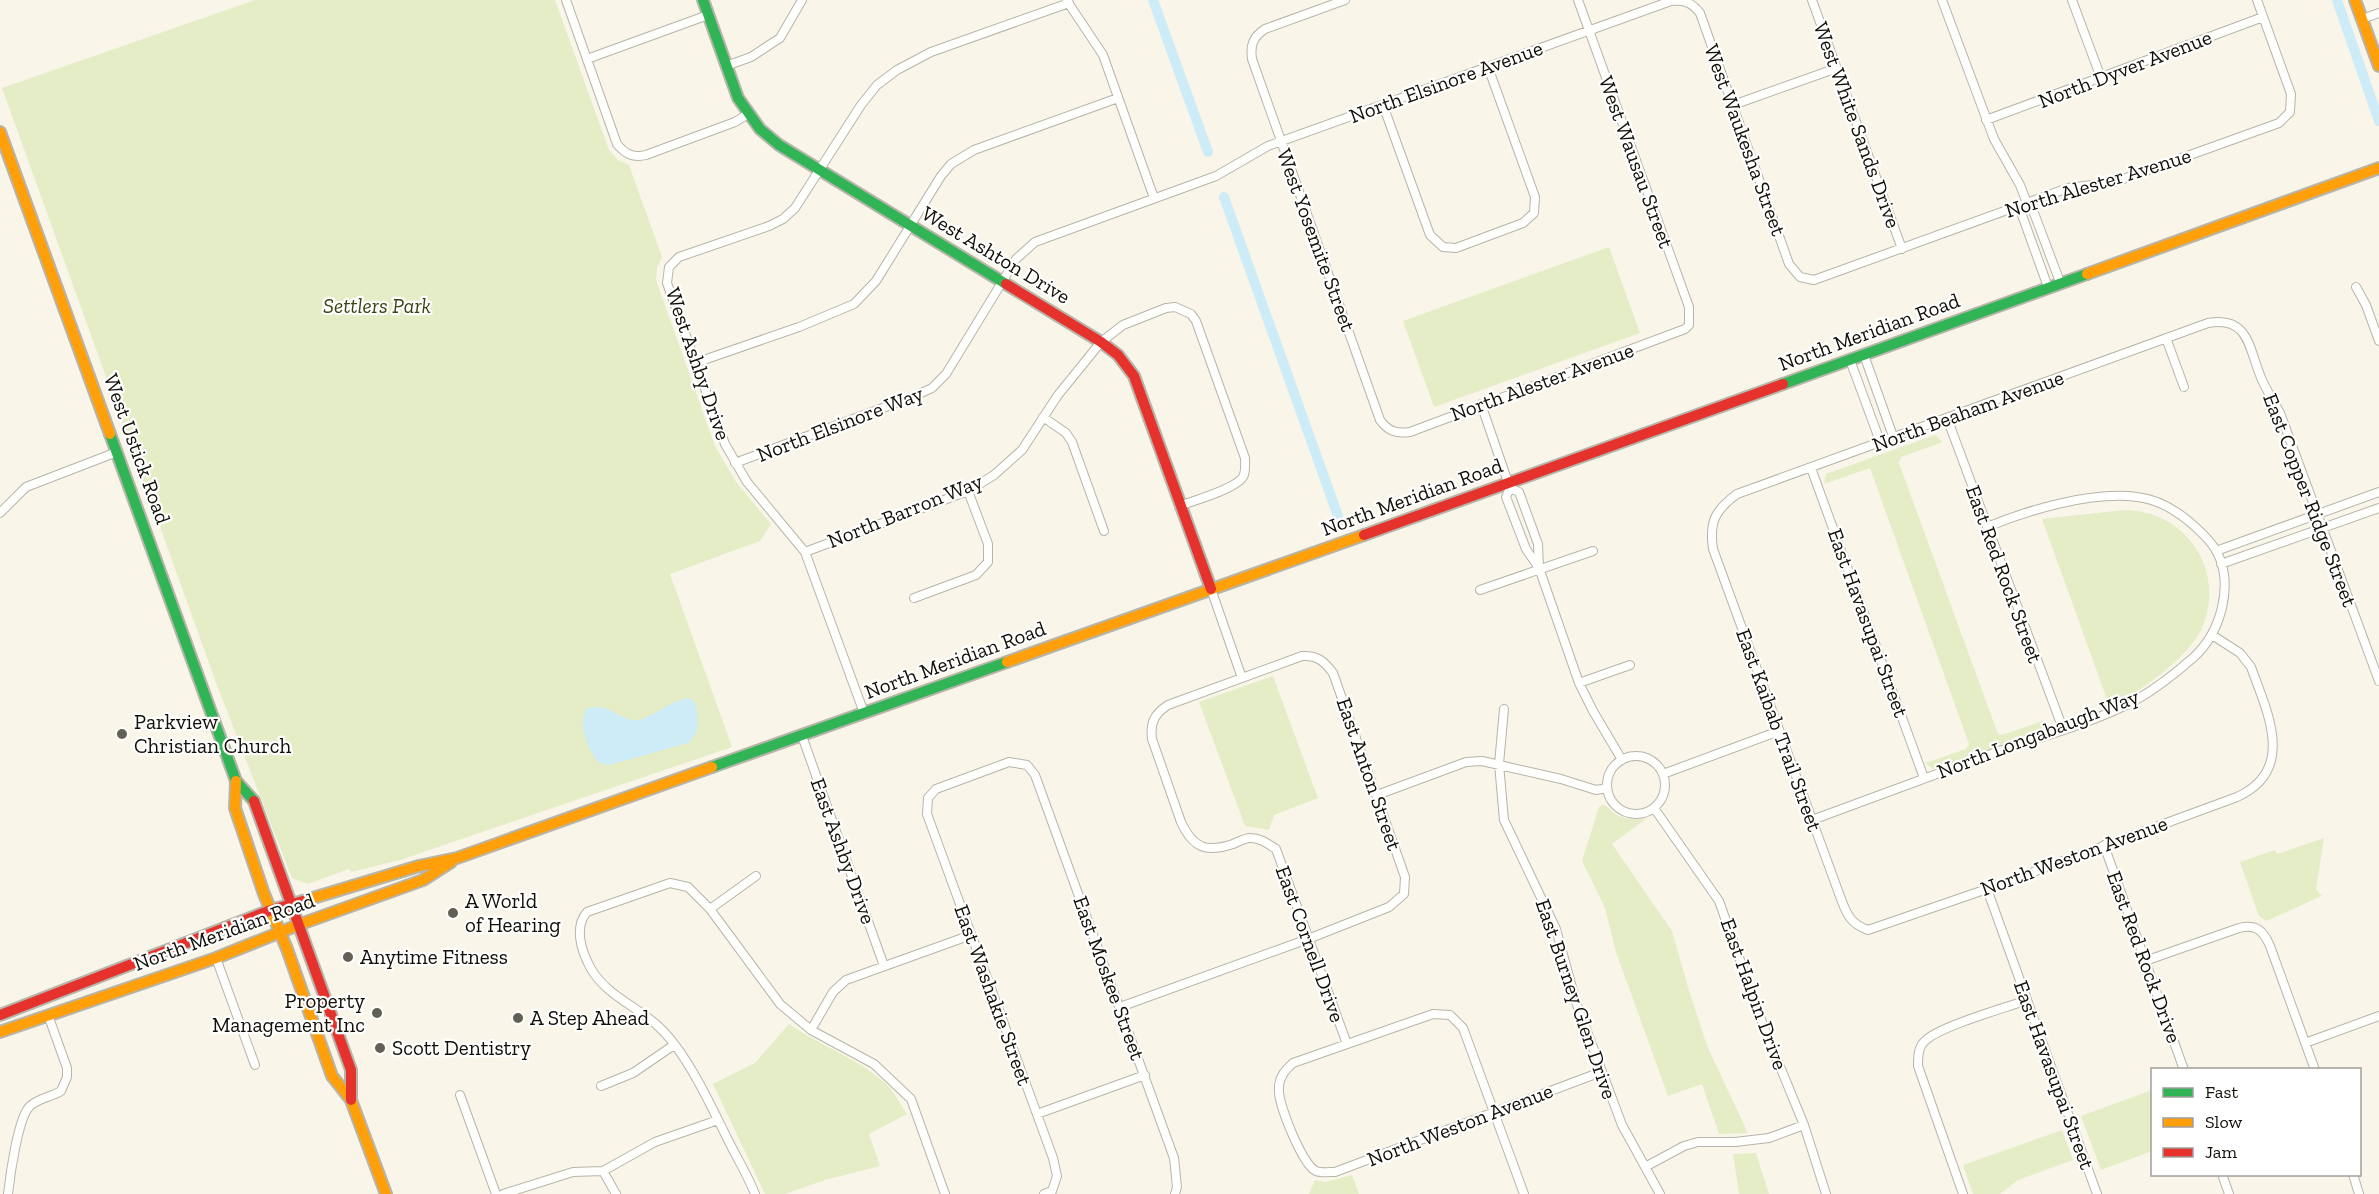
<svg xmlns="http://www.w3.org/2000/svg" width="2379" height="1194" font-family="'Zilla Slab',serif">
<rect width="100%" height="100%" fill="#f9f6e9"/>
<path fill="#e5edc7" d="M255 0H555L609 150 618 160 629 165 662 257 657 268 656 280 715 446 736 482 771 524 760 541 670 574 732 747 400 860 351 872 349 869 308 884 292 878 218 688 2 88Z
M1609 247 1640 333 1434 407 1403 321Z
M1935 435 1943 442 1901 457 1899 463 1998 734 2002 735 2043 721 2042 731 1933 769 1925 763 1966 749 1969 744 1870 468 1824 484 1826 474Z
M2124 510C2185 510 2227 570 2202 628 2190 656 2137 696 2109 705L2042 519Z
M1273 676 1318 798 1274 815 1269 830 1245 826 1199 702Z
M1603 805C1608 806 1609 809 1614 813 1624 820 1635 820 1647 818L1612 844 1672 931 1688 987 1707 1046 1748 1133 1719 1134 1702 1084 1668 1096 1616 952 1605 908 1582 861 1599 807Z
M2324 838 2316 889 2322 896 2266 921 2259 916 2240 862 2275 850 2277 854Z
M789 1024C819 1045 857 1058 885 1083 894 1091 900 1104 907 1114L869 1134 880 1166 825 1180 785 1194H765L713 1084 755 1063Z
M2152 1090V1151L2101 1170 2081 1116Z
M2062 1130 2073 1160 2018 1180 2000 1194H1973L1963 1165Z
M1756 1153 1769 1194H1739L1733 1154Z
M1352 1175 1359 1194H1309L1315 1180 1326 1182Z"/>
<path fill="#cdecf7" d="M690 698 696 705C698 721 701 731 688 743L609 765 599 763C587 747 578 728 586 709 608 702 613 716 632 720 649 723 667 700 690 698Z"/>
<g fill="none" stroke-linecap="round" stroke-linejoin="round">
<path stroke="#cdecf7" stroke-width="10" d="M1153 0 1208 152
M2337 0 2379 121
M1224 197 1338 516"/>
<g stroke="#b7b5aa" stroke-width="10">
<path id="street" d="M566 0 617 144C625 154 633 158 646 155L735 122 748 114
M1345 0 1265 29C1253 37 1250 45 1252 59L1380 420C1388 431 1396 434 1410 432L1685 329 1689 325V307L1578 0
M1812 0 1902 249
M1942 0 1994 139 2020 185 2027 203
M2072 0 2101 78
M1067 1 1103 55 1154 198
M2362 19 2379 13
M587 59 708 15
M726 66 751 57 780 38 802 0
M1383 105 1430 235 1443 247 1456 248 1523 223 1534 213 1535 197 1488 67
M1733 105 1837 68
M1986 120 2263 17
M2048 287 2022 215 2027 203 2034 213 2060 282
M2356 287 2366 305 2379 341
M2166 338 2184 387
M1864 355 1894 439
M1850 360 1881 444
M695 363 799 327 854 304 876 281 941 176 951 164 974 150 1118 98
M1481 404 1510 488
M1043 417 1066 433 1072 442 1104 531
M1947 418 2063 729
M735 463 915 396 932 388 946 374 1016 259 1035 242 1216 176 1268 146 1671 1C1685 0 1691 2 1700 13L1789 264 1800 277 1814 280 2068 188 2115 182 2279 123 2290 112 2291 94 2257 0
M1811 468 1924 778
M0 513 26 487 117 452
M2216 551 2379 492
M805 552 968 491 994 475 1022 450 1058 395 1101 342 1123 325 1166 308 1175 307 1191 314 1196 321 1245 458C1245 464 1246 472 1243 477 1235 489 1196 500 1182 505
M2221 564 2379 508
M1539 568 1538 544 1519 492 1510 488 1506 497 1526 549 1539 568 1579 683 1593 711 1622 760
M1211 589 1242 678
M1480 590 1593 551
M914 598 976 575 988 562V544L968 491
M2212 635 2240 653 2251 667C2267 712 2297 770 2237 797L1987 889 1868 930C1851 924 1847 915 1841 899L1713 549C1709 522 1715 510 1737 494L2208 323C2250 315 2249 351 2262 380 2267 391 2274 402 2280 413L2379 681
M1579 683 1630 665
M1504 709 1499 764 1504 820 1556 929 1576 1002 1622 1125 1660 1194
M864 713 805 552 747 482 725 444 667 283 669 267 679 257 769 226 783 219 795 208 861 105 877 85 897 70 931 52 1069 3
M802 736 884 966
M1607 785a29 29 0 1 1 58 0a29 29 0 1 1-58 0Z
M1663 774 1779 731
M1377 795 1466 762 1482 761 1561 779 1596 790 1607 788
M1654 808 1719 901 1763 1025 1804 1125 1826 1194
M1812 820C1871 798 1931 776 1991 754 2039 737 2091 724 2136 700 2157 688 2177 672 2194 657 2221 632 2234 585 2217 552 2210 539 2197 528 2186 519 2172 508 2156 499 2137 497 2092 491 2028 510 1987 527
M2104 845 2184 1070
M1987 889 2097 1194
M710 909 756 876
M216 958 255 1065
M2145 961 2239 928C2256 924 2263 930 2270 946L2315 1070
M1120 1007 1308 939 1389 907 1404 894 1405 877 1333 673C1324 661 1317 655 1302 656L1168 705C1154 714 1150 723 1152 739L1181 822C1193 848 1206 853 1233 844 1238 842 1245 838 1250 838 1261 838 1268 844 1276 849L1347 1044
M811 1030 833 992 846 980 971 935
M2305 1043 2379 1016
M601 1086 633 1073 674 1045
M460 1095 496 1194
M1037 1114 1145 1075
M1645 1167 1684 1146 1698 1142H1735L1769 1138 1804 1125
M603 1171 616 1194
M2222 1174 2229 1194
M2353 1174 2359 1194
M8 1194C10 1176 18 1117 30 1106 39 1098 51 1097 61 1091L67 1077V1068L48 1015
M503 1194 573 1172 603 1171 655 1142 718 1120
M755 1194C748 1176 737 1158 728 1140 711 1106 687 1053 659 1027 637 1006 605 995 590 967 581 950 574 927 587 912L670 883 688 887 710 909 780 1004 811 1030 874 1064 911 1099 945 1194
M1044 1194 1052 1191 1057 1176 1053 1158 927 814 928 798 936 789 1009 762 1027 765 1035 775 1174 1158 1177 1187 1175 1194
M1524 1194 1463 1028 1450 1015 1433 1014 1293 1063C1284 1071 1278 1079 1279 1091 1279 1106 1303 1166 1316 1171 1321 1173 1330 1172 1335 1172 1424 1139 1512 1105 1601 1072
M1963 1194 1918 1066C1918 1057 1918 1046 1926 1040 1941 1026 2005 1008 2027 1000"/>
</g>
<g stroke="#b7b5aa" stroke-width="14">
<path id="fast" d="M703 0 738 98 760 129 779 145 1006 284
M1783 384 2087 274
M110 434 236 781 254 801
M712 767 1007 662"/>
</g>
<g stroke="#b7b5aa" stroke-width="14">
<path id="slow" d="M2355 0 2379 66
M0 132 110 434
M2087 274 2379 168
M1007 662 1364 535
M236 781 235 808 264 894 287 949 332 1076 351 1100 386 1194
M303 901 419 866 457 858 712 767
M0 1032 216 958 298 925 423 880 451 862"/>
</g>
<g stroke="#b7b5aa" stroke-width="14">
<path id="jam" d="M1006 284 1101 342 1118 355 1134 376 1211 589
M1364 535 1783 384
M254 801 351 1070V1100
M0 1015 271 910 303 901"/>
</g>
<use href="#street" stroke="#fefefc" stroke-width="8"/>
<use href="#fast" stroke="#30b455" stroke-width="10"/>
<use href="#slow" stroke="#ff9f0a" stroke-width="10"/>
<use href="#jam" stroke="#e5322d" stroke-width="10"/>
</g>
<g fill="#626055" stroke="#fff" stroke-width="2">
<circle cx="122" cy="734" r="6"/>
<circle cx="453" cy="913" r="6"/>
<circle cx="348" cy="957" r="6"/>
<circle cx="377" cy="1013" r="6"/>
<circle cx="518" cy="1018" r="6"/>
<circle cx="380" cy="1048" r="6"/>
</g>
<g text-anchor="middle" stroke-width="4.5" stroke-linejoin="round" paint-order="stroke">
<g font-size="21" fill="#110f06" stroke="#fff">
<text transform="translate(2125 69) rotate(-21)" y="7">North Dyver Avenue</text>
<text transform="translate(1446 82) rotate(-20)" y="7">North Elsinore Avenue</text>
<text transform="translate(1857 125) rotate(70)" y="7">West White Sands Drive</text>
<text transform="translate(1745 140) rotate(70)" y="7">West Waukesha Street</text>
<text transform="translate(1636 162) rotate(70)" y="7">West Wausau Street</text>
<text transform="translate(2098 183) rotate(-17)" y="7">North Alester Avenue</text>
<text transform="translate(1316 240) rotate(70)" y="7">West Yosemite Street</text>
<text transform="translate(996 255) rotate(31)" y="7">West Ashton Drive</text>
<text transform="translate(1869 332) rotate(-20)" y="7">North Meridian Road</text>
<text transform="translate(698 364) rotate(71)" y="7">West Ashby Drive</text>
<text transform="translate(1542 382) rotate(-20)" y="7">North Alester Avenue</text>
<text transform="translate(1968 411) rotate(-20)" y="7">North Beaham Avenue</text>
<text transform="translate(840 424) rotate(-21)" y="7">North Elsinore Way</text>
<text transform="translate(137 449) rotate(70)" y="7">West Ustick Road</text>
<text transform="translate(1412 497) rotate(-20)" y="7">North Meridian Road</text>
<text transform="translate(2310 500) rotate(69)" y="7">East Copper Ridge Street</text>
<text transform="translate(905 511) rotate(-22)" y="7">North Barron Way</text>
<text transform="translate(2004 574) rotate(70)" y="7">East Red Rock Street</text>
<text transform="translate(1868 623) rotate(70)" y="7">East Havasupai Street</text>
<text transform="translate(955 660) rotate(-20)" y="7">North Meridian Road</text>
<text transform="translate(1779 730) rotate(70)" y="7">East Kaibab Trail Street</text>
<text transform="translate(2038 734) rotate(-21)" y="7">North Longabaugh Way</text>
<text transform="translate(1369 774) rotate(71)" y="7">East Anton Street</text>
<text transform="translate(843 851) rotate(70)" y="7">East Ashby Drive</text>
<text transform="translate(2074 856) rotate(-20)" y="7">North Weston Avenue</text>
<text transform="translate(224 932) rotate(-20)" y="7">North Meridian Road</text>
<text transform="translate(1310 944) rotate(70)" y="7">East Cornell Drive</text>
<text transform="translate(2144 957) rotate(70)" y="7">East Red Rock Drive</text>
<text transform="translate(1109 978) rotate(70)" y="7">East Moskee Street</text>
<text transform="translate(1754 994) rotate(70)" y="7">East Halpin Drive</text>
<text transform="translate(993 995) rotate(70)" y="7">East Washakie Street</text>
<text transform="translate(1576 999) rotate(71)" y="7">East Burney Glen Drive</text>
<text transform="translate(2054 1075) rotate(70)" y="7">East Havasupai Street</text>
<text transform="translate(1460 1125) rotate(-21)" y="7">North Weston Avenue</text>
</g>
<g font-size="21" font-style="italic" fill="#3a4412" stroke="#fff">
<text x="377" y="313">Settlers Park</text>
</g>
<g font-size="21" fill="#110f06" stroke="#fff" text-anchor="start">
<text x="134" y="729">Parkview<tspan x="134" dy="24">Christian Church</tspan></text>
<text x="465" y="908">A World<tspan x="465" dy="24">of Hearing</tspan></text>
<text x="360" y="964">Anytime Fitness</text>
<text x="365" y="1008" text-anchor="end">Property<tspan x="365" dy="24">Management Inc</tspan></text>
<text x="530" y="1025">A Step Ahead</text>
<text x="392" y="1055">Scott Dentistry</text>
</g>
</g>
<rect x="2151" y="1068" width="210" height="108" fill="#ffffff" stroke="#a09f9b" stroke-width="1.5"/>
<rect x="2163" y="1088" width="30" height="9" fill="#30b455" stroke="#a09f9b" stroke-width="1.5"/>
<text x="2205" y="1098" font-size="18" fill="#110f06">Fast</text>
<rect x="2163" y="1118" width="30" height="9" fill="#ff9f0a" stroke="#a09f9b" stroke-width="1.5"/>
<text x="2205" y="1128" font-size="18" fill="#110f06">Slow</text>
<rect x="2163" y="1148" width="30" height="9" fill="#e5322d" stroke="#a09f9b" stroke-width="1.5"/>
<text x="2205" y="1158" font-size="18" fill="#110f06">Jam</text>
</svg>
